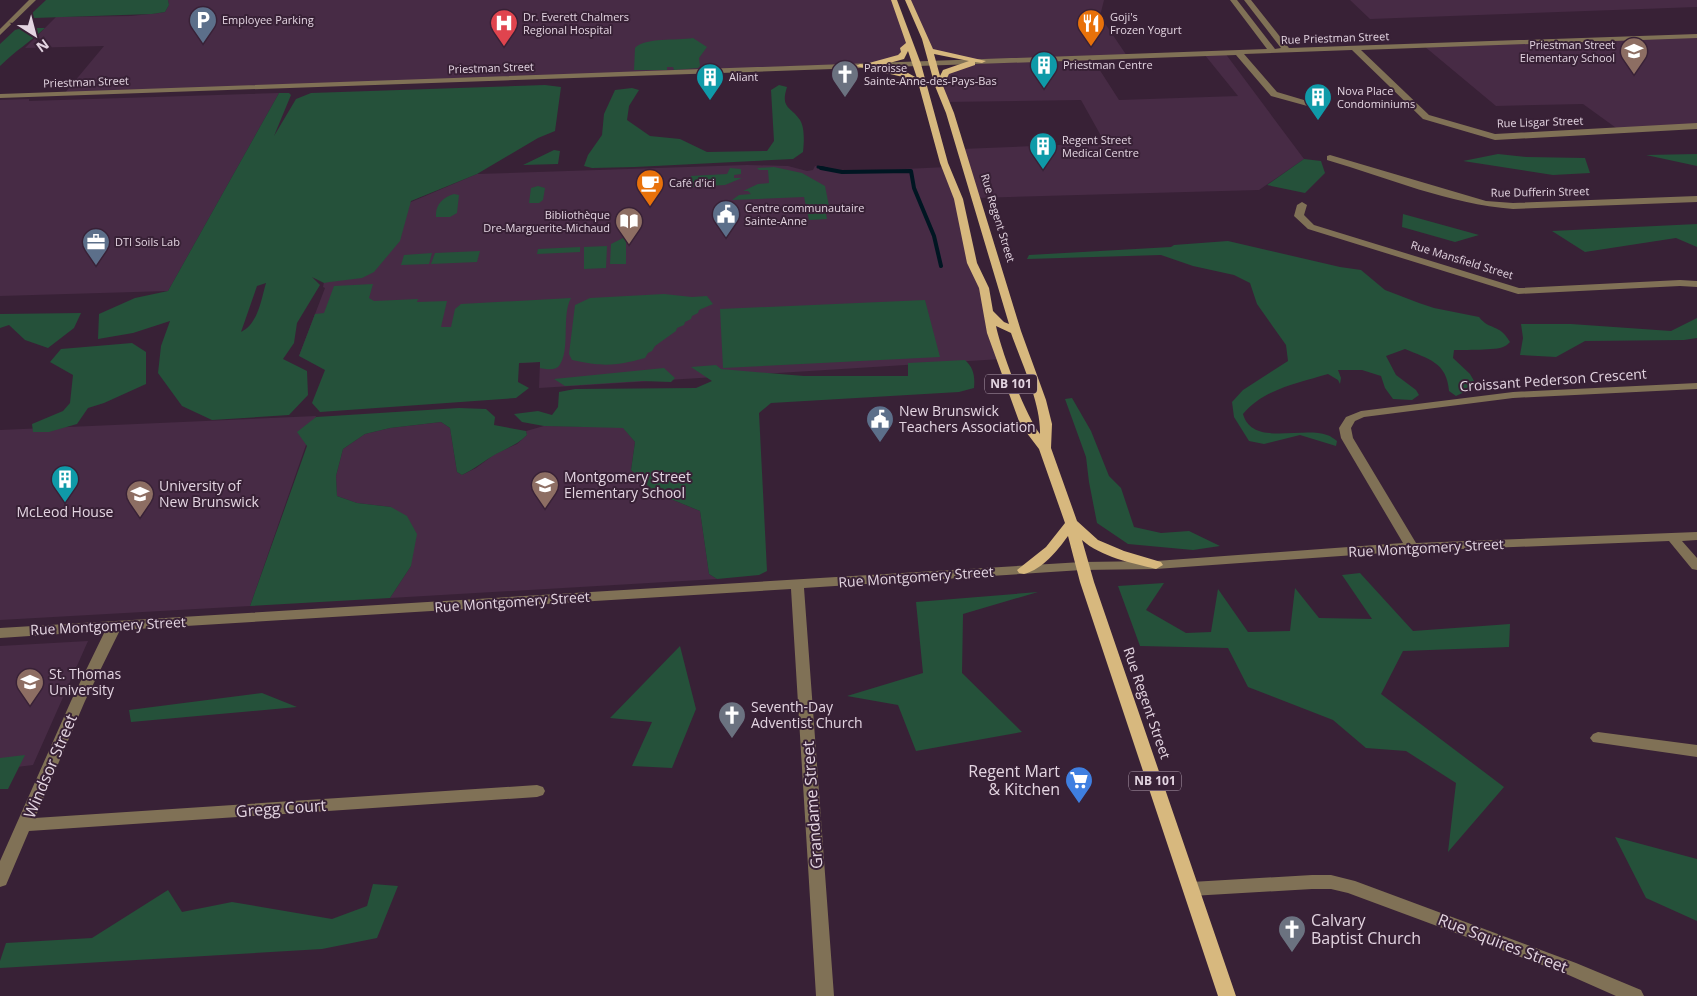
<svg xmlns="http://www.w3.org/2000/svg" width="1697" height="996" font-family="'Open Sans',sans-serif">
<rect width="100%" height="100%" fill="#382136"/>
<path fill="#472b45" d="M168 0H894L910 44 905 52 882 63 64 94 104 46 25 48 56 17 131 16 159 13 165 12 169 5Z
M908 0H1104L1100 16 1127 56 1092 58 1119 100 1238 96 1204 54 1225 53 1304 159 1259 190 976 198 961 149 1105 143 1081 100 943 102 939 85 946 72 980 61 929 50Z
M1350 0H1697V7L1370 19Z
M1688 37 1697 38V126L1619 130 1583 104 1496 106 1424 46Z
M279 93 168 291 0 296V100L29 99V101Z
M747 165 788 166 807 171 813 170 815 166 842 172 947 167 1001 359 539 388 540 362 431 367 299 356 325 288 323 287 324 282 310 276 411 202 477 174Z
M316 416 250 606 0 620V430Z
M441 422 450 428 457 472 462 475 476 468 495 454 517 444 527 435 526 431 544 426 623 427 635 442 631 470 656 493 700 511 709 574 717 579 390 598 411 566 391 507 357 503 337 496 336 476 343 449 365 434 390 428Z
M88 641 33 765 0 769V646Z"/>
<path fill="#25513a" fill-rule="evenodd" d="M46 0H168L169 5 165 12 152 14 34 18 29 16Z
M23 28H45C30 42 15 51 0 66V44L15 30Z
M693 38 707 47 699 58 700 66 698 68 674 70 673 67H667V70H634L635 48C645 37 677 41 693 38Z
M545 85 561 87 555 131 538 138 477 174 411 201 400 241 374 272 362 278 330 282 324 283 312 277 320 285 297 323 294 343 283 359 307 371 308 395 289 415 212 420 182 406 158 373 161 346 170 321 133 333 98 339 99 314 135 298 168 291 279 93H289L291 95 274 136 296 99 311 93ZM266 283C261 300 258 324 241 332L257 286Z
M779 85 787 87C780 109 791 106 800 120 805 128 804 143 803 152L793 159 635 167 592 168 584 166 588 155 602 135 604 114 615 90 632 88 639 90 629 106 627 120 650 136 680 139 707 152 767 151 774 141 771 90Z
M554 150 560 151 558 164 523 165Z
M1498 154 1527 157 1585 158 1590 173 1553 175 1463 161Z
M1697 154V166L1646 155Z
M1304 159 1321 161 1325 173 1305 193 1267 185Z
M774 167 802 173 825 186 830 211 826 214 827 219 809 220 804 197 732 200 739 195 751 194 748 191H743L758 184 769 183 768 170H759L757 168Z
M730 168 741 169V174L734 175V178H742L725 185 692 187 691 176 727 174Z
M538 186 545 188 543 200 539 203H529L531 188Z
M454 194 459 195 457 213 450 217H436C435 205 443 197 454 194Z
M1403 214 1479 235 1455 242 1402 227Z
M1697 224V247L1676 238 1585 252 1552 231Z
M623 238H626V264H610L611 244Z
M1228 241 1340 267 1361 270 1385 290 1419 303 1434 308 1479 317C1490 331 1499 323 1510 342 1508 344 1506 346 1503 347 1498 350 1462 350 1454 350L1453 358 1470 374 1477 386 1456 396 1449 391C1447 362 1428 359 1405 349L1386 356 1396 375 1416 390 1419 395 1412 400 1393 399 1385 388 1381 376 1362 370H1338L1341 378 1340 384 1338 380 1328 374C1298 383 1264 389 1243 414 1252 447 1302 426 1327 435 1331 436 1334 439 1337 441L1336 446 1300 435 1264 444 1249 441 1234 417 1232 402 1243 390 1288 361 1286 345 1257 304 1250 283 1234 275 1193 266 1161 255 1027 259 1029 255 1171 247 1174 245Z
M607 246 606 268 584 269V247Z
M580 247V252L537 254 538 249Z
M480 251 477 262 431 264 435 253Z
M432 253 429 264 401 265 404 255Z
M373 284 369 298 374 301 418 299 417 302 447 301 441 327H451L455 309 461 304 571 298C561 316 571 350 559 366 555 371 545 369 540 368V362L519 363 518 382 529 388 516 398 320 412 312 403 325 370 299 356 315 314 324 313 334 286Z
M664 294 692 297 707 296 713 304 699 310 698 313 692 316 691 319 685 322 684 325 677 328 676 331 655 346 652 351 648 353 645 358C616 366 603 367 572 360L569 354 575 305 590 298Z
M925 300 940 357 723 368 720 309Z
M81 313 74 328 48 348 25 340 9 325 0 328V314Z
M1697 318V338L1684 340 1585 341 1556 357 1520 355 1523 338 1521 324H1571L1671 331Z
M132 343 146 352V384L104 403 88 408 77 424 49 432H33L32 424 63 411 70 403 73 375 50 362 61 349Z
M965 360C974 368 975 377 974 388L959 392 771 403 759 413 767 571 759 575 717 579 709 574 700 511 656 493 631 470 635 442 623 428 544 426 522 422 514 414 538 411 552 415 558 407 559 392 575 389 696 388 712 381 691 367 716 365 721 369 804 376H908V363Z
M664 368 675 378 671 382 642 381 565 386 554 379Z
M1072 398 1091 431 1109 476 1121 488 1134 527 1161 533 1189 531 1220 546 1193 550 1128 544 1097 523 1089 482 1086 457 1065 399Z
M459 408 486 409 495 417 494 425 526 431 527 435C518 444 508 448 496 454 485 460 475 469 462 475L457 472 450 428 441 422 390 428 365 434 343 449 336 476 337 496 357 503 391 507 407 516 417 534 411 566 390 598 250 606 307 446 297 432 316 417Z
M1360 573 1413 631 1510 624 1509 647 1403 651 1381 694 1504 787 1448 852 1456 783 1406 751 1366 748 1333 720 1248 687 1228 648 1140 646 1118 586 1164 583 1146 610 1186 633 1211 632 1218 589 1248 632 1290 631 1295 588 1319 618 1372 619 1342 575Z
M1038 592 963 614 962 673 1022 732 916 751 898 705 847 696 923 673 916 602Z
M680 646 696 709 672 768 632 766 652 722 610 718Z
M262 693 297 707 131 722 129 710Z
M25 755 8 789H0V758Z
M1615 837 1697 859V921L1646 898Z
M373 884 398 886 377 938 322 949 0 968V961L6 943 92 938 168 890 182 912 232 902 332 919 367 906Z"/>
<g fill="none" stroke-linecap="round" stroke-linejoin="round">
<path stroke="#001622" stroke-width="3" d="M818 167 827 169"/>
<path stroke="#001622" stroke-width="4" d="M821 168 842 172 911 171 914 188 934 236 941 266"/>
<path fill="#807156" fill-rule="evenodd" d="M29 0H36L0 35V29Z
M1230 0H1237L1275 49 1281 48 1244 0H1251L1289 48 1697 34V38L1361 50 1429 115 1495 134 1697 123V129L1495 140 1423 119 1352 50 1244 54 1277 92 1314 103V107H1311L1271 96 1236 55 0 98V94L1267 49Z
M1330 155 1486 201 1513 203 1697 196V202L1513 209C1449 204 1388 178 1327 160V156Z
M1302 202 1307 205 1304 215 1314 225 1519 288 1680 280 1697 281V287L1680 286 1518 294 1308 229 1294 216 1297 205Z
M1697 383V389L1513 398 1364 417 1355 421 1351 428 1353 438 1416 543 1697 532V540L1682 541 1697 558V570L1692 569 1669 541 1412 551 1156 569 1082 570 804 588 834 996H816L791 589 120 630 85 701 35 818 537 785 543 787 545 791 543 795 537 797 29 831 6 885 0 887V861L71 701 105 631 0 638V628L1082 562 1156 561 1403 543 1341 438 1339 428 1346 417 1361 411 1513 392Z
M1598 732 1697 745V757L1593 742 1590 738 1593 734Z
M1312 875H1331L1355 881 1576 963 1641 990 1644 996H1616L1564 973 1348 893 1331 889H1312L1191 896 1185 894 1183 889 1185 884 1191 882Z"/>
<path fill="#d7b87e" fill-rule="evenodd" d="M891 0H897L921 64 948 163 963 199 977 263 989 288 993 311 1004 322 1009 324 946 113 935 86 922 39 905 0H911L933 49 986 61 982 63 975 62V65L949 74 943 86 954 113 1021 331 1046 400 1052 424 1051 448 1077 521 1098 540 1124 551 1161 562 1163 565 1156 569C1132 563 1101 557 1082 540L1094 582 1236 996H1218L1080 582 1068 536C1057 551 1043 569 1024 574L1019 573 1017 570 1046 547 1065 523 1039 449 1020 424 987 333 979 288 967 263 954 199 940 163 919 86 903 77 856 66 860 64 868 65 869 63 898 55 901 52 900 48 906 43ZM908 51 917 78 908 73 875 67 904 59ZM934 54 969 61 943 70 940 76ZM996 326 1011 333C1021 362 1041 403 1040 434 1025 415 1001 350 996 326Z"/>
</g>
<defs>
<g id="parking-pin" transform="scale(1.4375)"><path d="M0 17L-7.5 6A9.5 9.5 0 1 1 7.5 6Z" fill="#5c6f8a" stroke="#382136"/><path d="M-3.5-5.5H1a3.5 3.5 0 0 1 0 7H-1V5.5H-3.5ZM-1-3.4V-.6H.8a1.4 1.4 0 0 0 0-2.8Z" fill="#fff"/></g>
<g id="hospital-pin" transform="scale(1.4375)"><path d="M0 17L-7.5 6A9.5 9.5 0 1 1 7.5 6Z" fill="#e0444e" stroke="#382136"/><path d="M-5-5h3v3.5h4V-5h3V5h-3V1.5h-4V5h-3Z" fill="#fff"/></g>
<g id="restaurant-pin" transform="scale(1.4375)"><path d="M0 17L-7.5 6A9.5 9.5 0 1 1 7.5 6Z" fill="#e8710a" stroke="#382136"/><path d="M-5-6h1v4h1v-4h1v4h1v-4h1v5L-1.5 .5V6h-2V.5L-5-1ZM5-6V6H3V1.5H1.5Q1.5-4 5-6Z" fill="#fff"/></g>
<g id="school-pin" transform="scale(1.4375)"><path d="M0 17L-7.5 6A9.5 9.5 0 1 1 7.5 6Z" fill="#8d6e63" stroke="#382136"/><path d="M0-5L7-2L0 1L-7-2ZM-4 1L0 2.5L4 1V4Q0 6-4 4Z" fill="#fff"/></g>
<g id="building-pin" transform="scale(1.4375)"><path d="M0 17L-7.5 6A9.5 9.5 0 1 1 7.5 6Z" fill="#0f9aa8" stroke="#382136"/><path d="M-4-6H4V6H1V3H-1V6H-4ZM-2.5-4.3h1.7v1.8h-1.7ZM.8-4.3h1.7v1.8H.8ZM-2.5-1h1.7V.8h-1.7ZM.8-1h1.7V.8H.8Z" fill="#fff"/></g>
<g id="church-pin" transform="scale(1.4375)"><path d="M0 17L-7.5 6A9.5 9.5 0 1 1 7.5 6Z" fill="#6b7280" stroke="#382136"/><path d="M-1.2-6h2.4v3.5h3.3v2.4h-3.3V6h-2.4V-.1h-3.3v-2.4h3.3Z" fill="#fff"/></g>
<g id="cafe-pin" transform="scale(1.4375)"><path d="M0 17L-7.5 6A9.5 9.5 0 1 1 7.5 6Z" fill="#e8710a" stroke="#382136"/><path d="M-5.5-4.5H6V0H3Q3 3.5 0 3.5H-2.5Q-5.5 3.5-5.5 0ZM3-3.2v2h1.7v-2ZM-6 4.5H4V6H-6Z" fill="#fff"/></g>
<g id="civic-pin" transform="scale(1.4375)"><path d="M0 17L-7.5 6A9.5 9.5 0 1 1 7.5 6Z" fill="#5c6f8a" stroke="#382136"/><path d="M-.6-6.5H3V-4.5H.6V-3L4-1V1h2V6H-6V1h2V-1L-.6-3ZM-1.2 2.5V6h2.4V2.5Z" fill="#fff"/></g>
<g id="library-pin" transform="scale(1.4375)"><path d="M0 17L-7.5 6A9.5 9.5 0 1 1 7.5 6Z" fill="#8d6e63" stroke="#382136"/><path d="M-6-4Q-3-5.5-.7-3.5V5Q-3 3-6 4ZM6-4Q3-5.5 .7-3.5V5Q3 3 6 4Z" fill="#fff"/></g>
<g id="office-pin" transform="scale(1.4375)"><path d="M0 17L-7.5 6A9.5 9.5 0 1 1 7.5 6Z" fill="#5c6f8a" stroke="#382136"/><path d="M-6-3h4V-5.5h4V-3h4V5H-6ZM-1-4.5V-3h2v-1.5ZM-6 0V1H6V0Z" fill="#fff"/></g>
<g id="university-pin" transform="scale(1.4375)"><path d="M0 17L-7.5 6A9.5 9.5 0 1 1 7.5 6Z" fill="#8d6e63" stroke="#382136"/><path d="M0-5L7-2L0 1L-7-2ZM-4 1L0 2.5L4 1V4Q0 6-4 4Z" fill="#fff"/></g>
<g id="supermarket-pin" transform="scale(1.4375)"><path d="M0 17L-7.5 6A9.5 9.5 0 1 1 7.5 6Z" fill="#3f7fe0" stroke="#382136"/><path d="M-6-5.5h2.5l.6 2H6L4.5 2H-2.5L-4.4-4H-6ZM-1.5 3.2a1.3 1.3 0 1 0 .1 0ZM3 3.2a1.3 1.3 0 1 0 .1 0Z" fill="#fff"/></g>
</defs>
<g fill-rule="evenodd">
<use href="#parking-pin" x="203" y="20"/>
<use href="#hospital-pin" x="504" y="23"/>
<use href="#restaurant-pin" x="1091" y="23"/>
<use href="#school-pin" x="1634" y="51"/>
<use href="#building-pin" x="1044" y="65"/>
<use href="#church-pin" x="845" y="74"/>
<use href="#building-pin" x="710" y="77"/>
<use href="#building-pin" x="1318" y="97"/>
<use href="#building-pin" x="1043" y="146"/>
<use href="#cafe-pin" x="650" y="183"/>
<use href="#civic-pin" x="726" y="214"/>
<use href="#library-pin" x="629" y="221"/>
<use href="#office-pin" x="96" y="242"/>
<use href="#civic-pin" x="880" y="419"/>
<use href="#building-pin" x="65" y="479"/>
<use href="#school-pin" x="545" y="485"/>
<use href="#university-pin" x="140" y="494"/>
<use href="#university-pin" x="30" y="682"/>
<use href="#church-pin" x="732" y="715"/>
<use href="#supermarket-pin" x="1079" y="780"/>
<use href="#church-pin" x="1292" y="929"/>
</g>
<g text-anchor="middle" stroke-width="4" stroke-linejoin="round" paint-order="stroke">
<g font-size="11" fill="#e3d4e1" stroke="#382136" text-anchor="start">
<text x="523" y="21">Dr. Everett Chalmers<tspan x="523" dy="13">Regional Hospital</tspan></text>
<text x="1110" y="21">Goji's<tspan x="1110" dy="13">Frozen Yogurt</tspan></text>
<text x="222" y="24">Employee Parking</text>
<text x="1615" y="49" text-anchor="end">Priestman Street<tspan x="1615" dy="13">Elementary School</tspan></text>
<text x="1063" y="69">Priestman Centre</text>
<text x="864" y="72">Paroisse<tspan x="864" dy="13">Sainte-Anne-des-Pays-Bas</tspan></text>
<text x="729" y="81">Aliant</text>
<text x="1337" y="95">Nova Place<tspan x="1337" dy="13">Condominiums</tspan></text>
<text x="1062" y="144">Regent Street<tspan x="1062" dy="13">Medical Centre</tspan></text>
<text x="669" y="187">Café d'ici</text>
<text x="745" y="212">Centre communautaire<tspan x="745" dy="13">Sainte-Anne</tspan></text>
<text x="610" y="219" text-anchor="end">Bibliothèque<tspan x="610" dy="13">Dre-Marguerite-Michaud</tspan></text>
<text x="115" y="246">DTI Soils Lab</text>
</g>
<g font-size="11" fill="#e3d4e1" stroke="#382136">
<text transform="translate(1335 38) rotate(-2)" y="4">Rue Priestman Street</text>
<text transform="translate(491 68) rotate(-2)" y="4">Priestman Street</text>
<text transform="translate(86 82) rotate(-2)" y="4">Priestman Street</text>
<text transform="translate(1540 122) rotate(-2)" y="4">Rue Lisgar Street</text>
<text transform="translate(1540 192) rotate(-1)" y="4">Rue Dufferin Street</text>
<text transform="translate(998 218) rotate(73)" y="4">Rue Regent Street</text>
<text transform="translate(1462 260) rotate(17)" y="4">Rue Mansfield Street</text>
</g>
<g fill="#382136" stroke="#b09eae" stroke-width="1">
<rect x="985" y="374.5" width="52" height="19" rx="4"/>
<rect x="1129" y="771.5" width="52" height="19" rx="4"/>
</g>
<g font-size="12" font-weight="bold" fill="#e3d4e1">
<text x="1011" y="388">NB 101</text>
<text x="1155" y="785">NB 101</text>
</g>
<g font-size="14" fill="#e3d4e1" stroke="#382136">
<text transform="translate(1553 380) rotate(-4)" y="5">Croissant Pederson Crescent</text>
<text transform="translate(1426 548) rotate(-3)" y="5">Rue Montgomery Street</text>
<text transform="translate(916 577) rotate(-4)" y="5">Rue Montgomery Street</text>
<text transform="translate(512 602) rotate(-4)" y="5">Rue Montgomery Street</text>
<text transform="translate(108 626) rotate(-3)" y="5">Rue Montgomery Street</text>
<text transform="translate(1147 703) rotate(71)" y="5">Rue Regent Street</text>
</g>
<g font-size="14" fill="#e3d4e1" stroke="#382136" text-anchor="start">
<text x="899" y="416">New Brunswick<tspan x="899" dy="16">Teachers Association</tspan></text>
<text x="564" y="482">Montgomery Street<tspan x="564" dy="16">Elementary School</tspan></text>
<text x="159" y="491">University of<tspan x="159" dy="16">New Brunswick</tspan></text>
<text x="65" y="517" text-anchor="middle">McLeod House</text>
<text x="49" y="679">St. Thomas<tspan x="49" dy="16">University</tspan></text>
<text x="751" y="712">Seventh-Day<tspan x="751" dy="16">Adventist Church</tspan></text>
</g>
<g font-size="16" fill="#e3d4e1" stroke="#382136">
<text transform="translate(50 766) rotate(-67)" y="6">Windsor Street</text>
<text transform="translate(812 805) rotate(-94)" y="6">Grandame Street</text>
<text transform="translate(281 808) rotate(-4)" y="6">Gregg Court</text>
<text transform="translate(1503 943) rotate(21)" y="6">Rue Squires Street</text>
</g>
<g font-size="16" fill="#e3d4e1" stroke="#382136" text-anchor="end">
<text x="1060" y="777">Regent Mart<tspan x="1060" dy="18">&amp; Kitchen</tspan></text>
<text x="1311" y="926" text-anchor="start">Calvary<tspan x="1311" dy="18">Baptist Church</tspan></text>
</g>
</g>
<g transform="translate(35 35) rotate(144)" stroke="#382136" stroke-width="4" paint-order="stroke">
<path d="M0-4L9 19L0 12L-9 19Z" fill="#e3d4e1"/>
<text y="-8" font-size="14" font-weight="bold" text-anchor="middle" fill="#e3d4e1">N</text>
</g>
</svg>
